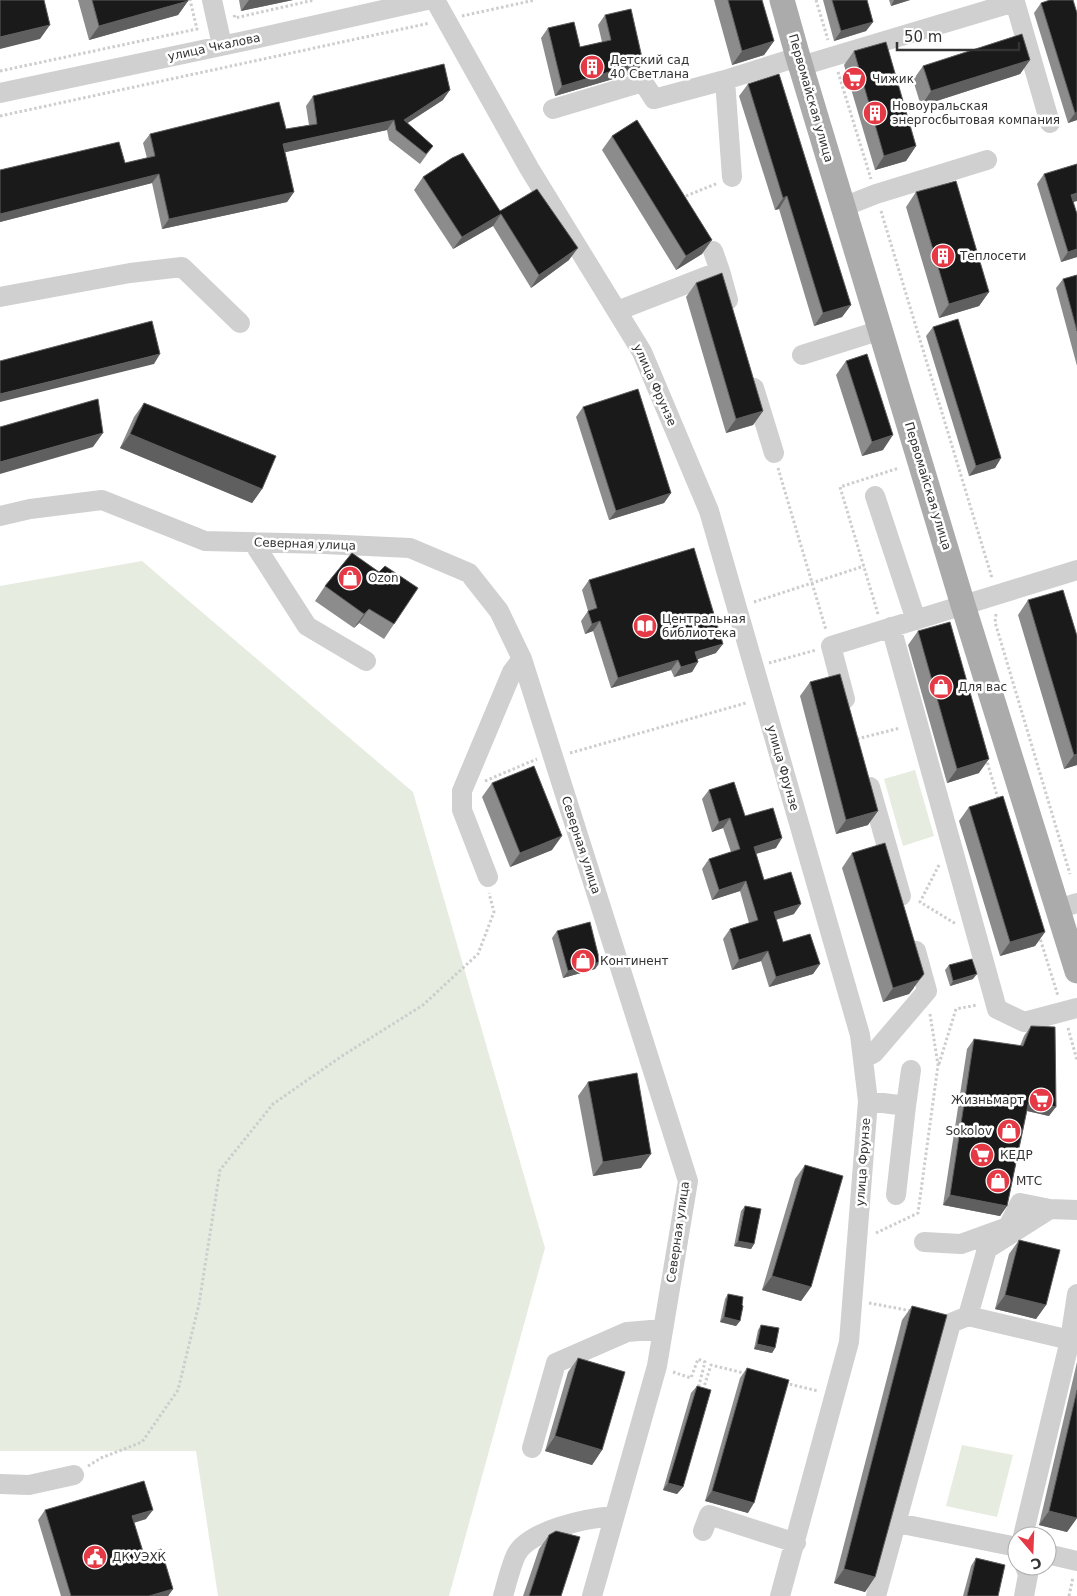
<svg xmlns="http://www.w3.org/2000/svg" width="1077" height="1596" font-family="'DejaVu Sans',sans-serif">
<rect width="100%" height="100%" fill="#fff"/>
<path fill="#e6ecdf" d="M142 561 413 792 545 1248 449 1596H218L196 1451H0V586Z
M915 770 934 836 903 846 884 779Z
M962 1445 1013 1455 997 1517 946 1506Z"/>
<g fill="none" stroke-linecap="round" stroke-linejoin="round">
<path stroke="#cdcdcd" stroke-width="3" stroke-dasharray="2.5 2.5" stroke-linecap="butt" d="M816 0 828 40
M234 15 235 18 314 0
M462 16 535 0
M0 71 197 29 190 0
M838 72 871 179
M0 116 430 23
M686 196 718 183
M881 211 992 578
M778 468 826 630
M754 602 864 566
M878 614 840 487 899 468
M996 614 995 622 1070 874
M769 663 816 650
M857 739 900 728
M570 753 746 703
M986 758 999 802
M485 781 537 759
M939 865 920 902 956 924
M1039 935 1058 996
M1068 1028 1077 1060
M939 1064 956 1009 977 1005
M876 1233 918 1213 938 1065 930 1014
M869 1303 912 1311
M673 1372 691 1378 698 1359 705 1362 698 1389 703 1390 711 1365 748 1374
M785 1383 818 1391
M88 1466 101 1458 142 1442 178 1390 199 1304 220 1170 273 1104 342 1056 423 1005 478 954 494 912 489 893
M1069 1596 1073 1577"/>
<path stroke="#d0d0d0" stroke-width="20" d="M212 0 222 45
M435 0 529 168 642 352 709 511 860 1035 868 1101 849 1342 780 1596
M801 66 1015 2 1050 123
M0 93 254 39 427 0
M553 109 643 82 654 99 725 80
M732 177 725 80 798 57
M843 207 876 194 987 160
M713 251 720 271
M0 297 130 273 182 267 240 323
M617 311 720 271 728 300
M802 355 881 330
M754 388 774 453
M875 496 916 620
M0 516 30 509 102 500 205 541 324 544 410 548 469 573 499 611 522 659 688 1181 657 1366 592 1596
M253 542 307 626 366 661
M891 627 997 1009 1024 1022 1077 1008
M845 699 831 646 1077 570
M870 787 901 896
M488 877 462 810V791L512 672 522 659
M1058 909 1077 903
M863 1059 874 1053 927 991 916 951
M868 1101 906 1106 896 1195
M906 1106 911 1070
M924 1242 961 1244 1008 1227 1020 1203 1050 1209 1077 1210
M968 1316 987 1249 1050 1209
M532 1448 556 1363 627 1332 663 1329
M0 1484 29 1485 74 1475
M897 1523 1017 1547
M703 1531 709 1515 796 1543
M1023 1536 1070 1340 1077 1294
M1047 1554 1077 1561
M503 1596C507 1583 510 1568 516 1555 528 1530 588 1518 614 1516
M876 1596 951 1323 968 1316 1070 1340
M1024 1596 1028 1575 1025 1566"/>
<path stroke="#ababab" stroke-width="25" d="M782 0 798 57 963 605 1077 971"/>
</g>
<path fill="#8c8c8c" d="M78 0H188V1L178 15 89 40Z
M239 0H293L241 11Z
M714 0H762L774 41 764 55 732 65Z
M823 0H867L873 22 866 31 834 41Z
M889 0H910L891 6Z
M1041 3 1077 13V120L1068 123 1034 13Z
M605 15 637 72 555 96 541 38 548 28 580 47 602 42 598 25Z
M854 51 916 146 906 161 875 170 844 65Z
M1030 60 1020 74 921 106 913 80 923 66Z
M748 84 851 305 842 317 814 326 779 209 775 210 739 96Z
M313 96 443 100 407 123 433 146 420 164 389 140 387 130 285 152 294 192 287 202 162 229 152 183 0 222V170L125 163 147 158 143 143 150 134 286 129 309 125 306 106Z
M612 136 702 254 676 270 602 150Z
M1044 174 1073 202 1077 257 1061 262 1037 184Z
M423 177 500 211 569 260 531 288 493 226 453 249 414 190Z
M916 192 989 292 979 306 939 318 906 207Z
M1077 275V366L1056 288 1063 279Z
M696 283 763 411 753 425 726 433 686 297Z
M933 327 1001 458 995 468 969 476 926 336Z
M846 361 883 450 862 456 836 375Z
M144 403 262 489 252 503 120 448 134 417Z
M583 407 671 493 664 503 609 520 576 417Z
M352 553 394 624 384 639 359 623 354 628 315 601 325 586Z
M589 580 716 653 698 659V662L692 672 674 677 671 670 611 688 593 631 585 634 581 621 588 611 582 590Z
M1028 600 1077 636V765L1064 769 1018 615Z
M918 631 979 773 947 783 908 645Z
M810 682 868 825 836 834 800 696Z
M492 783 552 850 510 867 482 797Z
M709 790 745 816 776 848 756 854 764 880 794 914 776 920 783 942 820 964 813 974 769 987 761 961 732 970 723 939 730 929 749 923 740 891 712 900 702 869 709 859 731 852 723 828 712 832 702 799Z
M969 807 1045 932 1035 946 1000 956 959 821Z
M852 853 914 988 909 994 883 1002 842 868Z
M557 931 600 962 595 969 563 978 552 938Z
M949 965 973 979 950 986 945 970Z
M1031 1026 1049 1116 1027 1111 1007 1206 1000 1216 943 1205 967 1049 974 1039 1020 1046 1024 1036Z
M588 1082 641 1168 593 1176 578 1096Z
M805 1165 811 1287 801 1301 762 1290 795 1179Z
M745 1206 754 1244 751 1249 734 1246 741 1211Z
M1019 1240 1046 1305 1036 1319 995 1309 1009 1254Z
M728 1294 740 1321 736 1326 720 1322 725 1299Z
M912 1306 875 1577 865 1592 834 1583 902 1320Z
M761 1325 775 1348 772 1353 754 1349 758 1330Z
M578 1358 602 1450 592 1465 545 1451 568 1372Z
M1077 1362V1518L1067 1532 1039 1525Z
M747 1368 748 1513 705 1501 740 1378Z
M697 1386 683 1487 677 1494 663 1490 691 1393Z
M45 1510 146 1519 134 1523 144 1555 173 1589 168 1596H61L38 1520Z
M549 1535 561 1596H523L539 1549Z
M976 1558 998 1596H963L971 1566Z"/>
<path fill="#5f5f5f" d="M249 0H293L241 11Z
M894 0H910L891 6Z
M188 1 178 15 89 40 99 26Z
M873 22 866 31 834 41 841 31Z
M50 25 40 39 0 49V37Z
M774 41 764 55 732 65 742 51Z
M1030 60 1020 74 921 106 931 91Z
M643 62 637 72 555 96 562 86Z
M450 90 443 100 397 130 404 120Z
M1077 112V120L1068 123 1075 113Z
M394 120 387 130 277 154 283 144Z
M916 146 906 161 875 170 884 156Z
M159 174 152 183 0 222V214Z
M294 192 287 202 162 229 169 219Z
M1077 193V201L1064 205 1071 195Z
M787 196 779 209 775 210 783 198Z
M501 214 493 226 453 249 462 237Z
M712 240 702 254 676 270 686 256Z
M578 248 569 260 531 288 539 275Z
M1077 249V257L1061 262 1068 252Z
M989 292 979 306 939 318 949 304Z
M851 305 842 317 814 326 823 313Z
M160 354 154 364 0 402V394Z
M763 411 753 425 726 433 736 419Z
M103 433 93 447 0 474V462Z
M130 434 262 489 252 503 120 448Z
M893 435 883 450 862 456 872 442Z
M1001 458 995 468 969 476 976 466Z
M671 493 664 503 609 520 616 511Z
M369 609 359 623 354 628 364 614Z
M600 621 593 631 585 634 592 624Z
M723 644 716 653 689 662 695 652Z
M678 660 671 670 611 688 618 678Z
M698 662 692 672 674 677 681 667Z
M1077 754V765L1064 769 1074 755Z
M989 759 979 773 947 783 957 769Z
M878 811 868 825 836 834 846 820Z
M730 818 723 828 712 832 719 822Z
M562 836 552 850 510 867 520 853Z
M782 838 776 848 748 856 754 847Z
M746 881 740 891 712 900 719 890Z
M801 904 794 914 767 922 774 912Z
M1045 932 1035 946 1000 956 1010 942Z
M768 951 761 961 732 970 739 960Z
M600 962 595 969 563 978 568 971Z
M820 964 813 974 769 987 776 977Z
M924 974 909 994 883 1002 893 988Z
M977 974 973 979 950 986 953 981Z
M1029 1100 1056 1107 1049 1116 1023 1110Z
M651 1154 641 1168 593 1176 603 1162Z
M950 1195 1007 1206 1000 1216 943 1205Z
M738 1241 754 1244 751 1249 734 1246Z
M772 1276 811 1287 801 1301 762 1290Z
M1005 1295 1046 1305 1036 1319 995 1309Z
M724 1317 740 1321 736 1326 720 1322Z
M757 1344 775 1348 772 1353 754 1349Z
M555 1436 602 1450 592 1465 545 1451Z
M668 1483 683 1487 677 1494 663 1490Z
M712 1491 754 1503 748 1513 705 1501Z
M153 1510 146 1519 125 1525 132 1516Z
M1049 1511 1077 1518 1067 1532 1039 1525Z
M844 1569 875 1577 865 1592 834 1583Z
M173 1589 168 1596H149Z"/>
<path fill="#1a1a1a" stroke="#5f5f5f" d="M0 0H44L50 25 0 37Z
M92 0H188V1L99 26Z
M728 0H762L774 41 742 51Z
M832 0H867L873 22 841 31Z
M1050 0H1073L1077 13V112L1075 113 1041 3Z
M631 9 643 62 562 86 548 28 574 22 580 47 611 40 605 15Z
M1022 34 1030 60 931 91 923 66Z
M886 42 916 146 884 156 854 51Z
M444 64 450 90 404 120 433 146 426 154 396 130 394 120 283 144 294 192 169 219 159 174 0 214V170L119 142 125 163 155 156 150 134 279 102 286 129 317 124 313 96Z
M779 74 851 305 823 313 787 196 783 198 748 84Z
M637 120 712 240 686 256 612 136Z
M463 153 500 211 537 189 578 248 539 275 501 214 462 237 423 177 452 158Z
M1077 164V193L1071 195 1077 214V249L1068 252 1044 174Z
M956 181 989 292 949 304 916 192Z
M722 273 763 411 736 419 696 283Z
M1077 275V331L1063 279Z
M958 319 1001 458 976 466 933 327Z
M152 321 160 354 0 394V361Z
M867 354 893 435 872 442 846 361Z
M638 389 671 493 616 511 583 407Z
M98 399 103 433 0 462V427Z
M144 403 276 456 262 489 130 434Z
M694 548 723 644 695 652 698 662 681 667 678 660 618 678 600 621 592 624 588 611 597 608 589 580Z
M352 553 379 572 385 566 418 588 394 624 369 609 364 614 325 586Z
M1063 590 1077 636V754L1074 755 1028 600Z
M950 622 989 759 957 769 918 631Z
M840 674 878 811 846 820 810 682Z
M534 766 562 836 520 853 492 783Z
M734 782 745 816 773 808 782 838 754 847 764 880 791 872 801 904 774 912 783 942 810 934 820 964 776 977 768 951 739 960 730 929 758 920 746 881 719 890 709 859 740 849 730 818 719 822 709 790Z
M1003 796 1045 932 1010 942 969 807Z
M885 843 924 974 919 980 893 988 852 853Z
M590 922 600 962 568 971 557 931Z
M972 959 977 974 953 981 949 965Z
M1031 1026 1055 1027 1056 1107 1029 1100 1007 1206 950 1195 974 1039 1023 1046Z
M637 1073 651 1154 603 1162 588 1082Z
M805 1165 843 1176 811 1287 772 1276Z
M745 1206 761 1209 754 1244 738 1241Z
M1019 1240 1060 1250 1046 1305 1005 1295Z
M728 1294 743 1297 742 1305 743 1306 740 1321 724 1317Z
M912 1306 947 1315 875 1577 844 1569Z
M761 1325 779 1328 775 1348 757 1344Z
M578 1358 625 1372 602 1450 555 1436Z
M747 1368 789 1380 754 1503 712 1491Z
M697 1386 711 1390 683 1487 668 1483Z
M1077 1390V1518L1049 1511Z
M144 1481 153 1510 132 1516 144 1555 161 1549 173 1589 149 1596H71L45 1510Z
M556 1531 580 1537 561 1596H529L549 1535Z
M976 1558 1005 1565 998 1596H967Z"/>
<defs>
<g id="building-disc" transform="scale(1.25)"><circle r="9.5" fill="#e63946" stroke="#fff"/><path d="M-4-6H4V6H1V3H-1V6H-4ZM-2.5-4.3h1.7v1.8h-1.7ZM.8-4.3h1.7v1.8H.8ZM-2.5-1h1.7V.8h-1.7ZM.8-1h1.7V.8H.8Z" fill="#fff"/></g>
<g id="supermarket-disc" transform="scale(1.25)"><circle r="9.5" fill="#e63946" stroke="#fff"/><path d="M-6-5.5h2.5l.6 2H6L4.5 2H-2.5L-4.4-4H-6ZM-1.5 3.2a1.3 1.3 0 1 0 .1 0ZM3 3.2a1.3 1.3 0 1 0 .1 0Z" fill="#fff"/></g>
<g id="shop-disc" transform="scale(1.25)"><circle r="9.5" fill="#e63946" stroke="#fff"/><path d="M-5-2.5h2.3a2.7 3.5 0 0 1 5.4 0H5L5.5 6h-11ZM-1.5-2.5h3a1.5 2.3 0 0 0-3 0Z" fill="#fff"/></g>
<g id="library-disc" transform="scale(1.25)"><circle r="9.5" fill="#e63946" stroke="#fff"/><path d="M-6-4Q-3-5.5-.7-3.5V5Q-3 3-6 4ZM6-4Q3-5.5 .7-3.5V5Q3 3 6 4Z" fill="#fff"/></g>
<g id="civic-disc" transform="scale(1.25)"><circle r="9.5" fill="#e63946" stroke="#fff"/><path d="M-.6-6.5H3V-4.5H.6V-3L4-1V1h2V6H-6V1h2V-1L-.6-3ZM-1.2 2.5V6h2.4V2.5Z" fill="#fff"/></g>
</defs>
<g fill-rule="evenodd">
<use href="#building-disc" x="592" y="67"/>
<use href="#supermarket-disc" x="854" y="79"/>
<use href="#building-disc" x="875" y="113"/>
<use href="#building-disc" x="943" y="256"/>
<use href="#shop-disc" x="350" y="578"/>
<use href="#library-disc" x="645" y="626"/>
<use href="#shop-disc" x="941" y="687"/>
<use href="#shop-disc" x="583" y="961"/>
<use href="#supermarket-disc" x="1041" y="1100"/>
<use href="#shop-disc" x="1009" y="1131"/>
<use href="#supermarket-disc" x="982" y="1155"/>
<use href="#shop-disc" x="998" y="1181"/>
<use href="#civic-disc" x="95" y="1557"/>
</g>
<g text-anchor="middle" stroke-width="5" stroke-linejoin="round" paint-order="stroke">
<g font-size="12" fill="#333" stroke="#fff">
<text transform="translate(214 47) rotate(-12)" y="4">улица Чкалова</text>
<text transform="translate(811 98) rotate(74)" y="4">Первомайская улица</text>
<text transform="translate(655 385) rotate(66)" y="4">улица Фрунзе</text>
<text transform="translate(928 486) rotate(73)" y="4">Первомайская улица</text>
<text transform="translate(305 544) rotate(2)" y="4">Северная улица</text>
<text transform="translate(783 768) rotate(74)" y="4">улица Фрунзе</text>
<text transform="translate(581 845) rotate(72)" y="4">Северная улица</text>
<text transform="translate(863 1162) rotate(-86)" y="4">улица Фрунзе</text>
<text transform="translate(678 1232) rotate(-82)" y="4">Северная улица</text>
</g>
<g font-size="12" fill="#333" stroke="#fff" text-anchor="start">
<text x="610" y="64">Детский сад<tspan x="610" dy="14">40 Светлана</tspan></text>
<text x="872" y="83">Чижик</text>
<text x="892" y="110">Новоуральская<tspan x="892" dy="14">энергосбытовая компания</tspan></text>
<text x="960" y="260">Теплосети</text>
<text x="368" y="582">Ozon</text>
<text x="662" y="623">Центральная<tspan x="662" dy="14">библиотека</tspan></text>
<text x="958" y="691">Для вас</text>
<text x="600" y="965">Континент</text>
<text x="1024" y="1104" text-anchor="end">Жизньмарт</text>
<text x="992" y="1135" text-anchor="end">Sokolov</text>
<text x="1000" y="1159">КЕДР</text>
<text x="1016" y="1185">МТС</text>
<text x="112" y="1561">ДК УЭХК</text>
</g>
</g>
<g transform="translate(1032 1551) rotate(161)"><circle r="24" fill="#ffffff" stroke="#adadad"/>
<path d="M0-4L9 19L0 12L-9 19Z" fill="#e63946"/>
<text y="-8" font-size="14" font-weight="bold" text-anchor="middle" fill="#333333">С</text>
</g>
<path d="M897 42v8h122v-8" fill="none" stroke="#333333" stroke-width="2.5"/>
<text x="904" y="42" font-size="15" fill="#333333" stroke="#ffffff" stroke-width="4" paint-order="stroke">50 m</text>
</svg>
